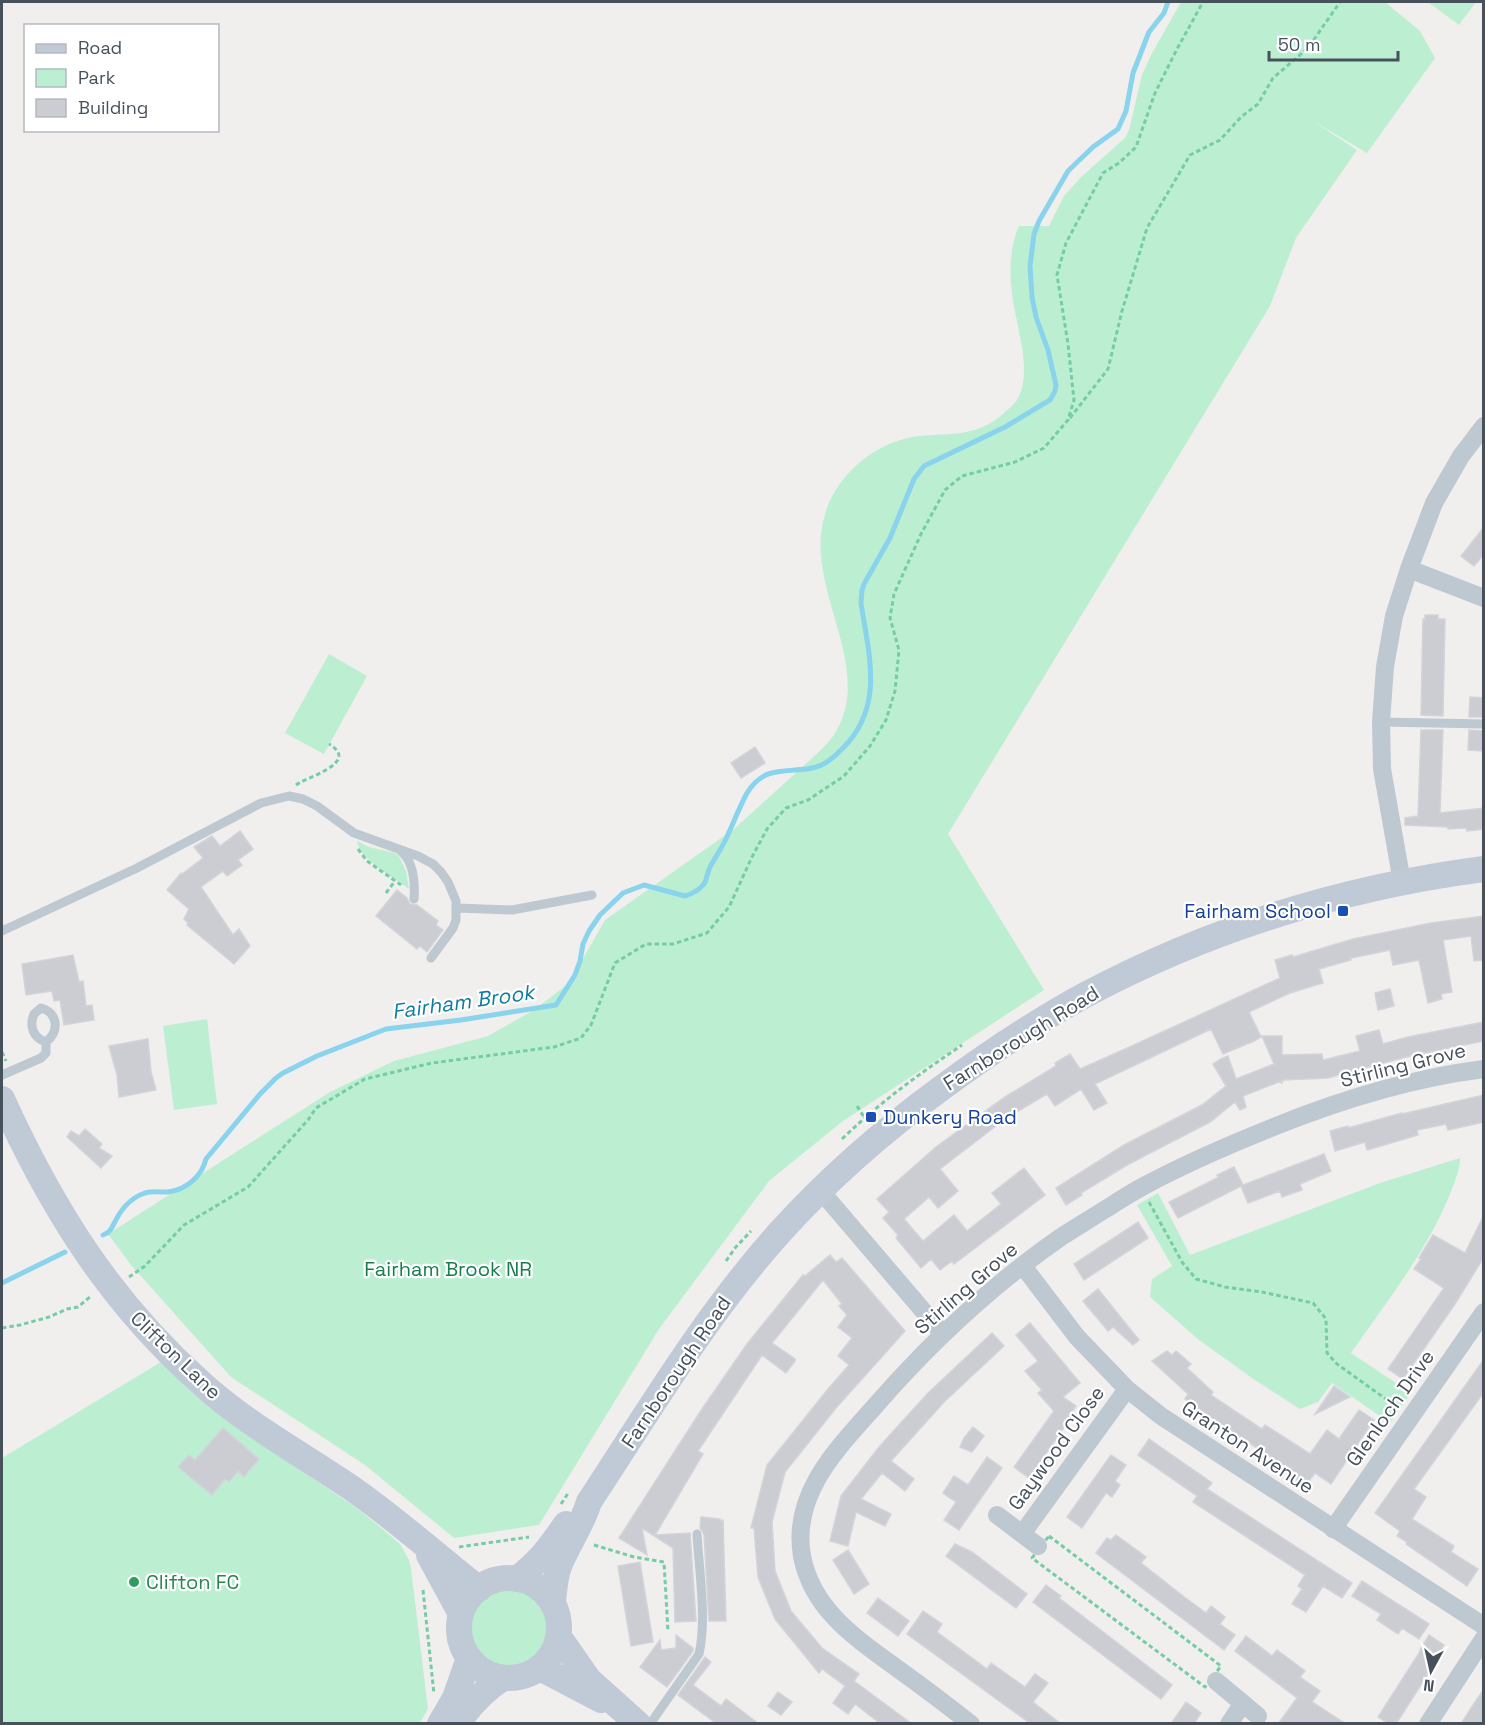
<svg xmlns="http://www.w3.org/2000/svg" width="1485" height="1725" font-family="'Space Grotesk',sans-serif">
<rect width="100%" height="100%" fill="#f1eeee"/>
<path fill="#bcefd2" d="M1181 2H1385L1420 31 1435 58 1367 153 1313 121 1357 150 1296 238 1270 306 948 834 1044 990 843 1121 769 1181 659 1329 539 1525 454 1538 365 1465 231 1377 131 1265 108 1234 330 1092 394 1061 488 1036 534 1010 569 983 605 920 734 829 822 749C826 745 830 740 834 735 876 669 807 593 823 522 832 478 874 441 919 436 952 433 978 437 1004 413 1008 409 1014 405 1017 400 1034 371 1015 324 1012 293 1009 271 1010 245 1019 226H1049L1064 196 1081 177 1125 138 1129 130 1142 75 1151 55Z
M1428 2H1476L1459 25Z
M329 654 367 676 324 754 285 733Z
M357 841 369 847 395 853 399 856 406 871 409 889C394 878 360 860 357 841Z
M207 1019 217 1104 174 1110 163 1026Z
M1460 1158C1460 1169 1456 1178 1452 1189 1429 1249 1387 1301 1351 1353L1411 1393 1390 1423 1332 1383 1318 1402 1300 1409 1252 1378 1199 1340 1150 1297 1152 1279 1172 1266 1137 1205 1158 1193 1190 1255 1380 1183Z
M161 1362 190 1391 213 1410 358 1509 379 1526 400 1544 409 1560 411 1568 428 1709 419 1724 2 1723V1458Z
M470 1629a39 39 0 1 1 78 0a39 39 0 1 1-78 0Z"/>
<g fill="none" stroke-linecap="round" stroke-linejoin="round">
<path stroke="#89d3ec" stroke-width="5" d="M103 1235C112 1232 112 1226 117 1218 123 1207 133 1197 145 1193 152 1191 161 1192 168 1192 186 1190 202 1176 206 1159L260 1094 276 1078 283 1073 317 1056 386 1029 461 1020 556 1005 575 975 580 961 583 944 589 931 600 915 623 893 644 885 685 896C692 894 699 890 704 884 707 879 707 873 710 867 715 858 721 849 726 839 733 824 739 808 747 793 763 767 782 772 807 769 823 767 831 760 842 749 885 707 869 656 861 603L862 590 864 584 890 538 914 479 924 466 1005 427 1050 400 1055 391 1056 385 1048 350 1036 317 1032 297 1030 266 1034 234 1039 221 1068 171 1093 147 1118 129 1126 111 1133 73 1149 32 1164 13 1168 2
M2 1283 65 1252"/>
</g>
<path fill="#cbcdd3" stroke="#d2d4da" stroke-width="1.5" d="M1484 527V554L1474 566 1461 556Z
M1425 615H1438V619H1445L1443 716 1421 715 1423 619H1425Z
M1470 697 1484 698V717H1469Z
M1421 730H1443L1440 813 1484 808V829L1467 831 1466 828 1448 829V827L1405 825V818L1418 816Z
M1469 730 1484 731V751L1468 750Z
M755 747 765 763 741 778 731 763Z
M240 831 253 849 238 860 242 865 227 876 223 871 201 887 233 935 239 929 250 946 234 964 187 925 188 923 184 919 189 909 167 890 181 873 182 874 203 858 194 847 212 836 220 846Z
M397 890 407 898 410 904 417 905 438 921 436 925 443 930 427 952 420 946 417 949 376 916Z
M1484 916V960L1474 961 1471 936 1443 940 1452 992 1441 994 1442 999 1428 1003 1419 960 1393 965 1390 950 1351 958V960L1319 969 1323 983 1290 993 1249 1012 1261 1037 1254 1041 1223 1054 1211 1029 1095 1084 1107 1103 1094 1110 1081 1089 1055 1106 1047 1094 1005 1119 940 1169 958 1191 938 1208 929 1197 904 1219 923 1241 954 1215 967 1231 1001 1204 992 1193 1024 1168 1045 1195 954 1264 952 1261 940 1270 931 1259 921 1268 896 1238 898 1235 883 1218 889 1212 877 1199 936 1147 1005 1097 1056 1066 1055 1063 1070 1054 1080 1069 1123 1050 1280 978 1275 960 1292 955 1293 957 1353 939 1431 923Z
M73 955 79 982 83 981 86 1006 92 1005 94 1020 64 1025 60 1000 54 1001 52 991 26 995 22 964Z
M1390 989 1394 1006 1378 1010 1375 993Z
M1484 1022V1041L1406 1057 1328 1078 1284 1080 1282 1081V1084L1281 1081 1243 1096 1246 1107 1240 1110 1235 1102 1210 1122 1127 1165 1081 1193 1082 1195 1066 1205 1056 1188 1124 1145 1202 1105 1226 1086 1213 1064 1221 1059 1228 1056 1236 1079 1274 1064 1262 1036H1282V1055L1322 1054 1323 1060 1360 1051 1356 1036 1379 1030 1383 1044 1408 1037Z
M148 1039 151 1072 156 1090 119 1097 117 1075 109 1046Z
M1484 1095V1122L1448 1130 1446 1124 1417 1130 1418 1135 1367 1150 1365 1142 1335 1151 1330 1131 1348 1126V1128L1402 1113V1114Z
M85 1129 102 1144 99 1148 112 1156 101 1168 67 1137 71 1131 79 1136Z
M1324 1154 1331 1171 1300 1184 1302 1190 1282 1197 1280 1191 1248 1203 1241 1186 1178 1218 1169 1202 1219 1177 1217 1175 1234 1167 1243 1185Z
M1484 1215V1257L1455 1304 1403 1379 1388 1369 1444 1288 1414 1269 1421 1259 1419 1258 1433 1235 1465 1253Z
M1138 1222 1148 1238 1084 1280 1074 1264Z
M830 1255 836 1262 842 1258 905 1331 836 1408 785 1472 772 1522 775 1571 791 1611 822 1648 859 1674 854 1681 912 1724H881L855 1704 848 1714 833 1703 845 1686 822 1669 819 1673 775 1619 758 1577 754 1528H751L767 1465 828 1389 849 1365 838 1356 852 1338 838 1327 847 1315 839 1306 842 1304 823 1280 772 1343 795 1359V1361L786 1373 762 1355 698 1451 703 1454 655 1535 690 1533 696 1621 675 1622 673 1548 642 1528 647 1555 619 1538 700 1412 747 1344 803 1275 805 1276Z
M1098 1289 1139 1340 1133 1345 1113 1327 1108 1331 1083 1301Z
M1030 1323 1080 1383 1063 1397 1076 1406 1071 1414 1072 1416 1029 1478 1014 1467 1054 1411 1038 1393 1042 1390 1025 1371 1038 1361 1016 1335Z
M992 1333 1004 1346 944 1402 891 1461 914 1479 905 1491 882 1473 861 1499 891 1514 885 1526 856 1512 848 1546 830 1541 841 1496 879 1447 928 1393Z
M1167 1351 1172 1355 1176 1351 1191 1364 1187 1368 1213 1392 1211 1395 1262 1429 1265 1425 1310 1454 1327 1430 1339 1439 1359 1410 1374 1420 1331 1484 1315 1473 1305 1486 1293 1478 1296 1473 1227 1429 1185 1399 1188 1394 1152 1361Z
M1484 1359V1392L1414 1489 1426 1497 1412 1519 1454 1546 1451 1552 1478 1569 1467 1586 1406 1544 1407 1542 1397 1536 1400 1531 1375 1513Z
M1334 1386 1350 1397 1315 1414Z
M973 1427 984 1436 972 1452 960 1447 964 1438Z
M223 1428 259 1459 244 1477 238 1471 229 1482 225 1479 212 1495 178 1467 189 1455 195 1460Z
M1149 1439 1212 1483 1207 1489 1352 1583 1342 1598 1323 1586 1306 1612 1292 1604 1302 1589 1298 1586 1305 1575 1193 1502 1197 1496 1138 1455Z
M1111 1455 1126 1465 1115 1481 1120 1485 1112 1497 1106 1493 1082 1528 1067 1517Z
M987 1457 1002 1468 959 1530 944 1520 956 1502 943 1493 954 1476 968 1485Z
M701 1517 720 1519V1521L723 1520 726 1621H709L704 1534 700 1528Z
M1116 1535 1146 1557 1141 1563 1183 1596 1206 1613 1211 1606 1225 1617 1220 1624 1235 1635 1224 1650 1096 1553 1107 1538 1111 1540Z
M955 1544 972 1552 1027 1594 1016 1608 946 1556Z
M848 1550 869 1584 854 1594 833 1560Z
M640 1562 653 1642 631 1646 618 1566Z
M1362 1581 1429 1624 1419 1639 1402 1628 1398 1634 1377 1620 1381 1614 1352 1596Z
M1046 1585 1061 1596 1059 1598 1172 1685 1161 1699 1033 1602Z
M878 1598 909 1621 898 1636 867 1613Z
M923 1611 942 1624 937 1632 987 1669 991 1663 1025 1687 1035 1674 1048 1683 1033 1702 1061 1724H1031L907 1634Z
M676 1635 693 1648V1651L667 1687 640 1667 660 1640 661 1650 676 1648Z
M1429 1635 1444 1645 1434 1661 1435 1663 1396 1724H1389L1378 1717 1421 1650H1420Z
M1246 1636 1272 1656 1277 1650 1305 1671 1300 1677 1320 1691 1312 1702 1346 1724H1278L1297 1698 1235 1651Z
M705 1657 711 1662 693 1685 721 1706 726 1699 759 1724H717L678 1695Z
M1484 1689V1724H1461L1471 1708Z
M778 1692 792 1702 781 1715 768 1706Z
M1186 1702 1201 1713 1194 1724H1171Z"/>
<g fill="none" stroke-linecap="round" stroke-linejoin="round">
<path stroke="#74cda5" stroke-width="3" stroke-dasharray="4.5 3" stroke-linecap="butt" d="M1070 418 1108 369 1122 311 1147 228 1190 155 1220 140 1241 117 1258 104 1273 78 1308 48 1340 2
M296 785C306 777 361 763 329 744
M358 849 367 861 401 885
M386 893 395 881
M2 1052 6 1061
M857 1106 864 1117
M842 1139C879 1103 919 1074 962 1045
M1149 1202 1182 1262 1196 1279 1225 1287 1262 1292 1313 1303 1326 1319 1327 1353 1337 1364 1397 1407
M726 1261 735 1248 751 1231
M129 1277 145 1266 184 1225 248 1187 308 1120 316 1108 365 1079 432 1063 554 1047 581 1038 591 1025 615 963 646 944H673L707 933 729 907 752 857 767 829 786 808 808 800 844 776 870 746 886 720 895 691 899 650 890 618 894 594 921 534 945 490 962 476 1015 462 1044 448 1068 420 1074 400 1068 344 1057 275 1066 243 1103 173 1119 163 1136 147 1155 93 1177 49 1203 2
M2 1328 20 1325 49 1317 67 1309 78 1307 91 1296
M561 1504 569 1492
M1049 1536 1221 1666 1205 1687 1032 1558Z
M594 1545 634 1557 664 1562 668 1631
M459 1547 529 1537
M423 1590 434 1694"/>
<path stroke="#bec8d0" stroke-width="9" d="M1381 722 1484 724
M401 851C414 862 415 884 414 899
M457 908 512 910 592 895
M2 931 137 868 261 803 289 796 303 799 317 806 354 833 418 856 433 864 441 872 448 882 456 901V920L453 928 431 958
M2 1075 41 1058 46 1053V1042C59 1032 59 1013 41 1008L34 1014C29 1026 33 1038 46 1042
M650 1724 699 1654C707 1620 699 1570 697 1534"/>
<path stroke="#bec8d0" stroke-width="18" d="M1409 569 1484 598
M1402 882 1382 769 1381 722 1385 667 1394 616 1409 569 1434 503 1461 456 1484 426
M820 1190 943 1334
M1023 1266 1077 1337 1127 1389 1161 1416 1484 1626
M997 1515 1038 1546
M1333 1529 1484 1312
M1022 1534 1127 1389
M1216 1681 1258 1716
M971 1724C947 1705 923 1687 898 1669 857 1639 812 1610 802 1556 791 1493 839 1447 876 1405 931 1342 992 1285 1061 1237 1075 1228 1090 1219 1104 1210 1117 1202 1129 1194 1142 1187 1186 1163 1231 1144 1276 1126 1343 1099 1413 1078 1484 1069
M1229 1724 1243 1703
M1428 1724 1484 1638"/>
<path stroke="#c0cad7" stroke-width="26" d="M2 1099C52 1209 110 1302 201 1383 246 1424 300 1453 350 1487 395 1518 436 1555 479 1589
M429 1555 461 1614
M459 1628a50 50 0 1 1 100 0a50 50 0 1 1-100 0Z
M517 1579C540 1561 550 1547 566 1524
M553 1603C554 1590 555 1577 559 1566 568 1544 582 1525 589 1502 650 1409 707 1313 781 1231 830 1177 884 1130 943 1087 989 1053 1037 1021 1087 994 1210 929 1346 887 1484 869
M559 1637 589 1680 638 1724
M540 1668 601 1700
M440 1724 455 1698 469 1658
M457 1724C470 1705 484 1690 503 1678"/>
</g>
<g fill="#1a4fb4" stroke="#fff" stroke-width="2">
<rect x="1337" y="905" width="12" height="12" rx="3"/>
<rect x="865" y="1111" width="12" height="12" rx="3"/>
</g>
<circle fill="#2e9e5b" stroke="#fff" stroke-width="2" cx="134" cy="1582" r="6"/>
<g text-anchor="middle" stroke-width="4.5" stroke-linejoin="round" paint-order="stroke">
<g font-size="20" fill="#164399" stroke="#fff" text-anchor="end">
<text x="1331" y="918">Fairham School</text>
<text x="883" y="1124" text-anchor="start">Dunkery Road</text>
</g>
<g font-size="20" fill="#46515c" stroke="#fff">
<text transform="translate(1021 1038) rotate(-32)" y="7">Farnborough Road</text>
<text transform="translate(1403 1065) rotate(-14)" y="7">Stirling Grove</text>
<text transform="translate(966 1288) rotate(-41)" y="7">Stirling Grove</text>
<text transform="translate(176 1355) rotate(44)" y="7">Clifton Lane</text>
<text transform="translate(676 1372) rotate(-56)" y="7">Farnborough Road</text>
<text transform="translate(1390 1408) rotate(-55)" y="7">Glenloch Drive</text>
<text transform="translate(1248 1447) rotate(33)" y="7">Granton Avenue</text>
<text transform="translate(1056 1448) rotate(-54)" y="7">Gaywood Close</text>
</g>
<g font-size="20" fill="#167d4e" stroke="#fff">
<text x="448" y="1276">Fairham Brook NR</text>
</g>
<g font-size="20" fill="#27864d" stroke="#fff" text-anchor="start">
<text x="146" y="1589">Clifton FC</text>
</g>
<g font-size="21" font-style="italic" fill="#0c7ca1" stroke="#fff">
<text transform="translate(463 1002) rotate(-8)" y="7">Fairham Brook</text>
</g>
</g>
<rect width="1485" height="1725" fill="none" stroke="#46515c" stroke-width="6"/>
<rect x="24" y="24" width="195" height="108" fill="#ffffff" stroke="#b5b9be" stroke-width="1.5"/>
<rect x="36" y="44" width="30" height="9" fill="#c0cad7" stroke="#b5b9be" stroke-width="1.5"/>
<text x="78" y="54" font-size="18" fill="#46515c">Road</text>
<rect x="36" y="69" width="30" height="18" fill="#bcefd2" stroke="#b5b9be" stroke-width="1.5"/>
<text x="78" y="84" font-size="18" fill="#46515c">Park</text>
<rect x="36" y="99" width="30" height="18" fill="#cbcdd3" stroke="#b5b9be" stroke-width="1.5"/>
<text x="78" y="114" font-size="18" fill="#46515c">Building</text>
<g transform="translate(1431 1671) rotate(188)" stroke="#ffffff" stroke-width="4.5" paint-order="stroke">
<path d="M0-4.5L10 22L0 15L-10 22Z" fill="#46515c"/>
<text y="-9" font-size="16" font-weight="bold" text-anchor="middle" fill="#46515c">N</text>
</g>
<path d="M1269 51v9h129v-9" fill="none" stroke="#46515c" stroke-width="3"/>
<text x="1278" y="51" font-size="18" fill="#46515c" stroke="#ffffff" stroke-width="4.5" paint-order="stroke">50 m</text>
</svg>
